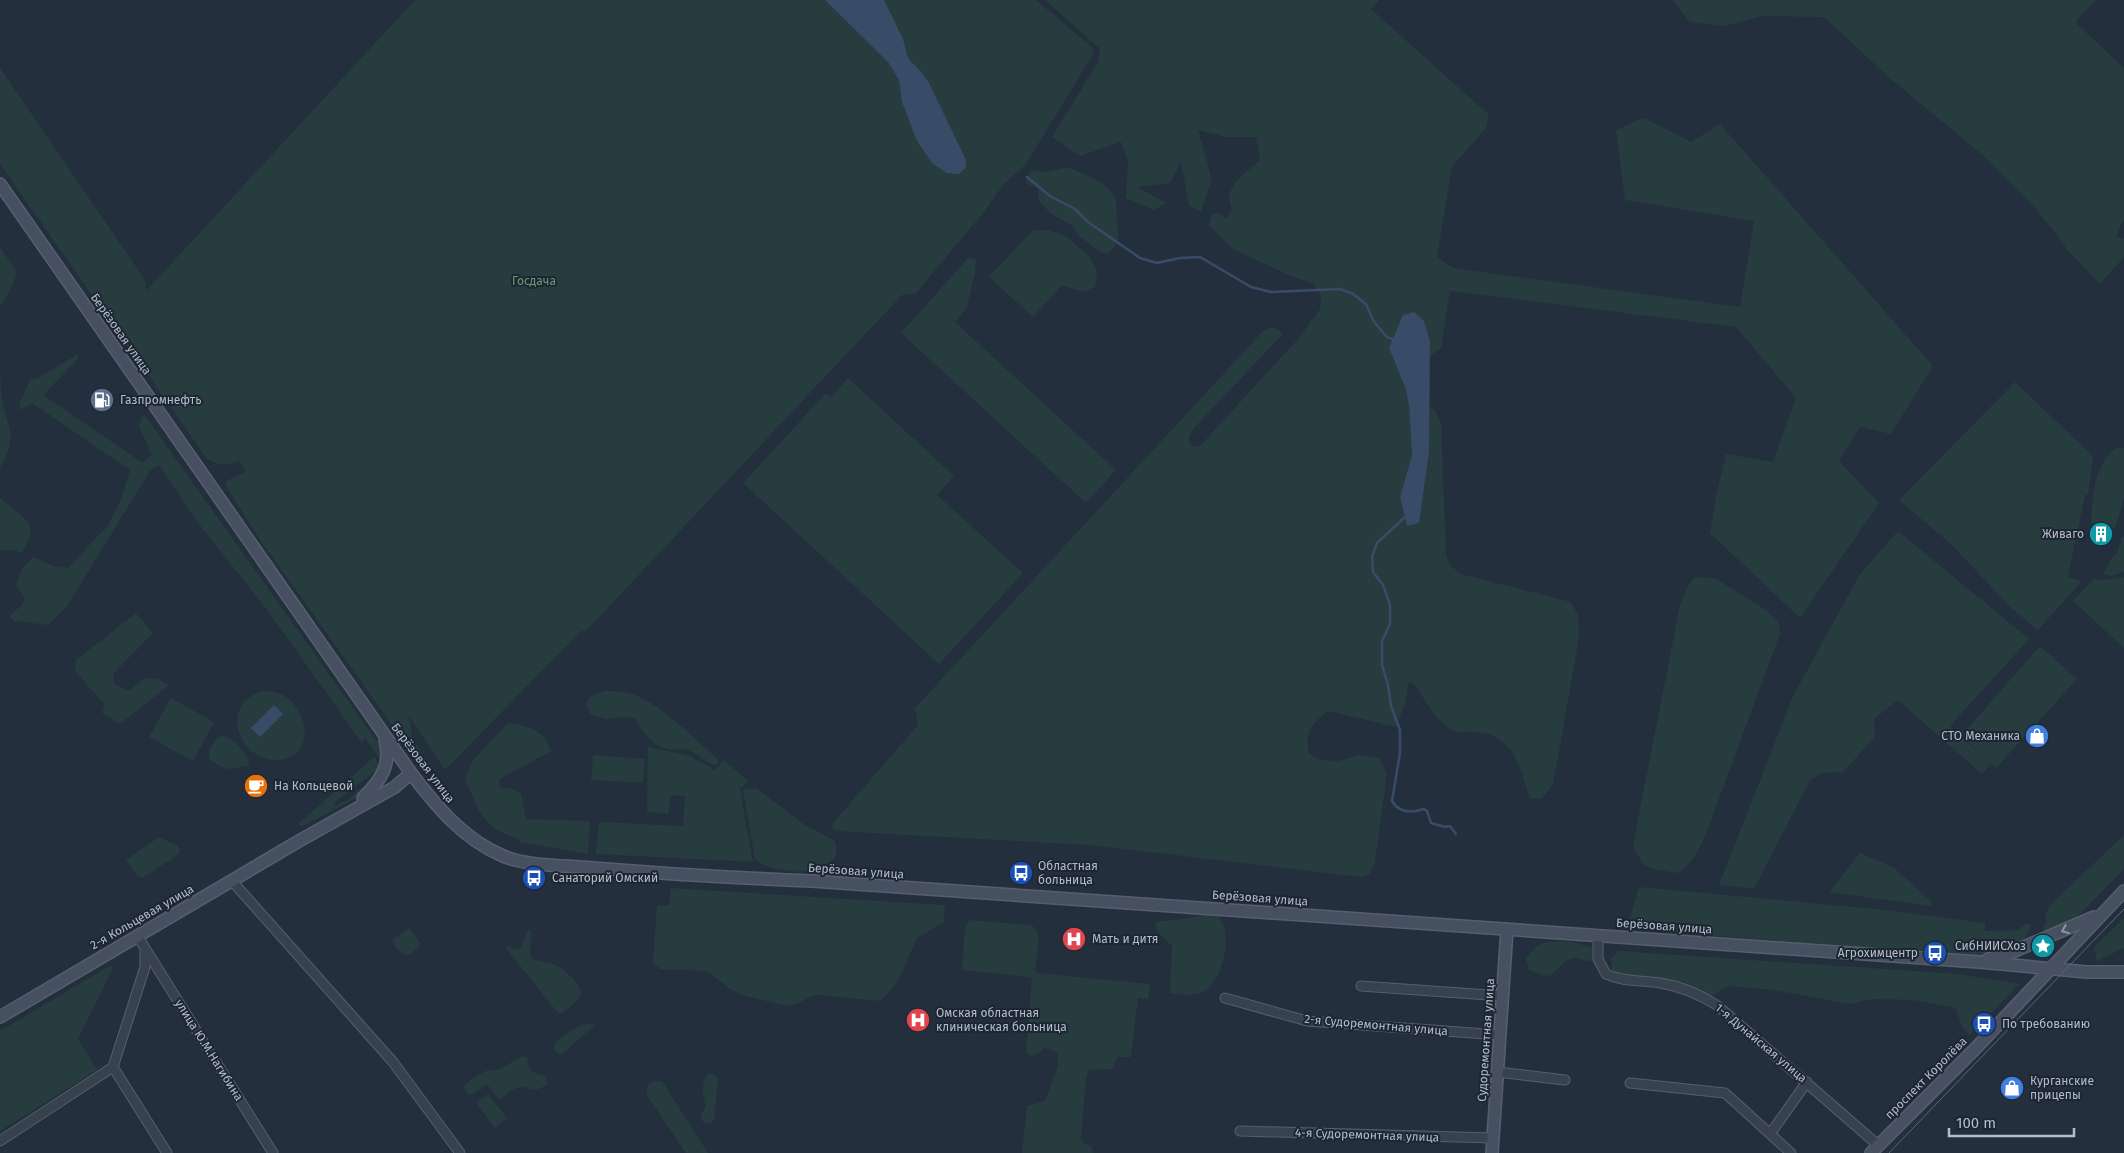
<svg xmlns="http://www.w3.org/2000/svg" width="2124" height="1153" font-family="'Fira Sans',sans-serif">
<rect width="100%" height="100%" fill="#242f3e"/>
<path fill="#263c3f" d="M415 0H1036L1094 49 1093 54 1026 164 1003 185 983 213 916 293 902 295 586 631H581L445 770 409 716 412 735 423 756 422 762 419 763 261 541 225 485 228 480 246 472 239 461C224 466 222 466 207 459L0 164V68L145 280 146 291Z
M1045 0H1379L1371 9 1489 115 1486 128 1452 167 1437 257 1453 268 1740 307 1754 221 1625 200 1616 130 1643 118 1691 142 1720 124 1933 366 1891 434 1860 427 1839 461 1879 503 1800 618 1710 533 1716 496 1726 454 1773 462 1796 398 1736 327 1450 291 1441 348 1430 356V341L1390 350 1405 387 1409 405 1412 455 1400 497 1407 526 1429 452 1428 407 1435 410 1441 423 1446 555 1451 566 1461 574 1571 602 1578 615 1579 638 1553 785 1541 799 1530 798C1519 767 1516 737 1477 732 1466 730 1459 736 1448 727 1443 723 1436 717 1432 711 1424 702 1420 687 1409 681L1405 703 1396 727 1328 711C1312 723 1304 732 1309 753L1320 760 1338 761 1358 755 1379 758 1387 773 1375 862 1370 874 1361 877 1090 845 835 831 832 827 833 823 918 725 915 708 1263 331 1272 327 1280 330 1282 335 1194 428 1189 437 1191 446 1199 447 1298 339 1320 309 1321 295 1314 284 1291 276 1233 249 1209 225 1212 215 1218 212 1227 219 1232 209C1222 186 1244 175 1260 160L1256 137H1226L1198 130 1212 180 1201 211 1189 206 1181 162 1170 183 1137 187 1166 203 1154 210 1126 198 1128 162 1121 142 1080 156 1052 137 1098 62 1100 49Z
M1673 0H2096L2075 22 2124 68V220L2120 226 2117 237 2124 239V257L2100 284 2070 253 2035 207 1986 158 1892 80 1824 17 1762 16 1724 26 1690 22Z
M1068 167C1083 174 1107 181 1114 197 1117 204 1117 213 1117 221 1119 236 1121 241 1109 253H1102L1080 237 1070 224 1051 214 1039 201 1038 188 1027 184 1026 179 1030 171 1034 170 1046 172Z
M1033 230H1048L1065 236 1089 256 1097 272 1095 287 1083 292 1062 285 1033 317 989 277Z
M0 248 17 271 13 285 0 307Z
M968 258 976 259 975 273 967 307 955 322 1116 470 1086 503 901 333Z
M78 354V359L43 395 143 463 152 454 139 427 142 416 146 417 381 747 384 764 365 738 362 743 268 611 199 524 159 465 150 471 67 606 48 625 14 621 9 616 22 605 25 599 16 585 22 568 34 557 53 566 68 568 109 524 121 499 130 470 32 403 21 410 19 405 30 380 38 378Z
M0 367C1 379 0 391 3 403 10 436 17 435 0 468Z
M848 378 954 476 937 495 1023 573 939 664 743 483 826 393 831 397Z
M2015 382 2093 456 2088 495H2085L2068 577 2082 581 2038 630 2010 607 1952 545 1899 500Z
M2116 448H2124V498L2115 529 2091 523C2093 496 2093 466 2116 448Z
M0 498 29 522 31 535 22 553 12 550 2 551 0 549Z
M1898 531 2029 639 1950 726 1980 754 1965 738 1968 728 2040 646 2077 679 1996 768 1991 764 1982 774 1898 700 1874 719 1875 737 1843 772 1823 773 1810 780 1754 889 1719 885 1793 696 1860 574Z
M2122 536 2124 537V572L2111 576 2103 574 2113 556 2117 554Z
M1694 577 1715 578 1766 610 1779 623 1780 634 1704 839C1697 853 1691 865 1677 873 1650 868 1644 872 1633 845L1680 605 1687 588Z
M2124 577V648L2073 601 2094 579 2104 580Z
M136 613 153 633 113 674V683L129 691 144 678 158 679 169 685 120 724 102 713 105 705 75 671 76 660Z
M262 691C270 691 278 692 285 696 299 705 309 727 303 743 300 751 294 755 287 758 246 772 212 708 262 691Z
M605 691C612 691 621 691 628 693 657 699 695 740 718 759V765C707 765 699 755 690 751 682 748 674 751 666 749 651 744 642 732 635 719L625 717 606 719 590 714 586 703 592 695Z
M171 698 214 722 193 761 149 737Z
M508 723C527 726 544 729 551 751L500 779 499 787 513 789 521 794 526 819 590 821 588 854 519 842 520 839C482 829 479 811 465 779L472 761Z
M222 735C232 736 251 756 249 766L226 769 210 760C206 750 214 741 222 735Z
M648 747 690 756 715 770 724 760 748 781 740 789 753 862 596 854 599 822 683 826 685 796 671 795 668 814 647 812Z
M593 755 645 759 643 783 591 780Z
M374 757 379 765 378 769 335 802 334 807 350 798 379 773 356 798 303 826 298 824Z
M756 788 805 825 835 841C848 881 772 876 755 859L743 790Z
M2124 835V869L2071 923 2044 931 2043 928 2047 920 2045 914 2052 903Z
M159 837 178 846 180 851 175 857 144 877H138L126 860Z
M1860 853 1893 867 1932 902 1931 906 1829 892Z
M1639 887 1876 909 1985 923V931L2017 930 2027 923 2031 924V927L2021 945 1985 957 1627 929Z
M671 888 945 905 944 922 917 938 898 981 881 1001 820 995 811 996 799 1003 788 1006 745 996 729 988 707 971 660 969 653 963 657 905 669 906Z
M1216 914C1218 917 1222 921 1223 924 1231 943 1221 989 1197 994 1189 996 1178 994 1170 993L1172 946 1158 932 1155 925 1160 921C1180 921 1197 915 1216 914Z
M2124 918V948L2097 961 2094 948Z
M970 920 1029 925C1031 926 1035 927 1036 929 1041 934 1036 962 1035 970L1037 973 1149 984 1150 987 1148 999 1138 998 1131 1057H1117L1113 1069 1089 1070 1086 1078 1081 1139 1084 1144 1091 1146 1093 1153H1022L1027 1106 1045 1101 1058 1066 1057 1052 1044 1048 1037 1055 1030 1056 1026 1052 1032 979 1030 977 962 970 965 927Z
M409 928 421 944C414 952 406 961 398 950 395 946 393 944 393 939Z
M528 930 532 932 530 950 532 959C539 962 544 961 551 963 560 966 585 984 580 996 577 1002 568 1008 563 1013H558L506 948 508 946 514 950 520 948Z
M1559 941 1572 942 1594 948 1596 952 1593 961C1586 962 1583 959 1577 958 1566 957 1557 969 1551 976L1542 975 1529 970 1526 959C1540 942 1536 944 1559 941Z
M1619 951 1958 974 2019 984 1970 1035 1962 1028 1956 1008 1913 1000 1872 999 1850 1004 1774 990 1729 986 1709 997 1623 975 1612 970 1611 958Z
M111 965 112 970 78 1039 97 1070 0 1131V1031Z
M587 1023 595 1025 562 1054 556 1052 554 1048 556 1041 575 1028Z
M522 1056 528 1057C525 1070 534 1073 545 1076L548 1084C533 1093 535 1089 521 1087 513 1087 504 1096 499 1100L487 1084 472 1094H468L464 1089 465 1085C476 1076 484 1068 499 1070Z
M708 1074H713L718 1078 714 1120 710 1124 702 1121 701 1115 706 1107C703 1097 700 1083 708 1074Z
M655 1081H662L708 1153H686L646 1094 649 1084Z
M488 1094 507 1118 495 1128 476 1103Z"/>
<path fill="#394c67" d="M825 0H884L903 39 907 55 911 62 917 67 929 83 966 160V167L959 174 947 173 933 164 917 141 902 102 899 80 888 62Z
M1414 312 1424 321 1430 341 1429 452 1419 523 1407 526 1400 497 1412 455 1409 405 1405 387 1389 348 1403 315Z
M274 705 283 714 260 737 251 728Z"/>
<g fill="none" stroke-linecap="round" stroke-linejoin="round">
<path stroke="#394c67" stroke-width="2.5" d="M1027 177 1050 196 1075 209 1088 222 1140 258 1157 263 1180 258 1200 257 1251 287 1271 292 1340 289 1353 294 1366 304 1374 322 1387 337 1395 340
M1405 517 1377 543 1372 557 1373 572 1383 585 1390 605V624L1382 641V665L1388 685 1391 706 1400 730V753L1392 801C1399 813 1412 813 1424 809L1427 811 1431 823 1445 827 1450 826 1456 834"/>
<g stroke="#565f6c" stroke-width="11">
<path id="street" d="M232 881 393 1062 460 1153
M1598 935V959L1606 974C1623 982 1641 980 1660 983 1680 986 1701 995 1718 1006L1878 1145
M138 937 273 1153
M1361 986 1503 996
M1225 998 1307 1021 1500 1035
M113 1067 167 1153
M1498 1072 1565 1080
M1630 1083 1725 1093 1791 1153
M1240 1131 1493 1138
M1770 1134 1807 1082
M0 1141 113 1067 145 967V948"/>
</g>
<g stroke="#565f6c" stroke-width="14">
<path id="secondary" d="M0 184 411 773C436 806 463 839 503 856 530 867 564 865 593 868 666 874 739 878 812 881L1979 962 2087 972H2124
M363 798C380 781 392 765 385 740
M1988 959 2003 956 2094 917
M0 1017 299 841 395 787 411 773
M1492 1153 1507 929
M1871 1153 1976 1048 2124 891"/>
</g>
<use href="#street" stroke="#38414e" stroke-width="9"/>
<use href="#secondary" stroke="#465061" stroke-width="11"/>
<path stroke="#5a6575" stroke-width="1" d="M1889 1153 2124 909"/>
</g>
<defs><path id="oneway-chevron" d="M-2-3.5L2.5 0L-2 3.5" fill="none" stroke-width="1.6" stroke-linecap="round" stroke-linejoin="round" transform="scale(1.25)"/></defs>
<use stroke="#8e96a5" href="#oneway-chevron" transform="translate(2065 930) rotate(158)"/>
<defs>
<g id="fuel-disc" transform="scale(1.25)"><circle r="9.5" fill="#5c6f8a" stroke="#1d2633"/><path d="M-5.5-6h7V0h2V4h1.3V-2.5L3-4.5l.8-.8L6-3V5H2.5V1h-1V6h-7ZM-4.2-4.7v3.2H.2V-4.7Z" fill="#fff"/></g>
<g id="building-disc" transform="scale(1.25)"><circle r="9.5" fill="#0f9aa8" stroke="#1d2633"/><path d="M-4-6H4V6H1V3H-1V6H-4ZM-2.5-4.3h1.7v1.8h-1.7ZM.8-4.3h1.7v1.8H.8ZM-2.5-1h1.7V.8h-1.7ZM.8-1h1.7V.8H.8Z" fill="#fff"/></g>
<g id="shop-disc" transform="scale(1.25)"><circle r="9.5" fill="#3f7fe0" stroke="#1d2633"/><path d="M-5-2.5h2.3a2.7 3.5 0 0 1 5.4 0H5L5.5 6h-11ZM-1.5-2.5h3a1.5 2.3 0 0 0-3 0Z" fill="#fff"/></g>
<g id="cafe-disc" transform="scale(1.25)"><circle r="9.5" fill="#e8710a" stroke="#1d2633"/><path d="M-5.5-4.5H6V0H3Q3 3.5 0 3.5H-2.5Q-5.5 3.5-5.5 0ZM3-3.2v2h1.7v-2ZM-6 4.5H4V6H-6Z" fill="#fff"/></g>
<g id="bus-disc" transform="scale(1.25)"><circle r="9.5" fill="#1a4fb4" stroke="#1d2633"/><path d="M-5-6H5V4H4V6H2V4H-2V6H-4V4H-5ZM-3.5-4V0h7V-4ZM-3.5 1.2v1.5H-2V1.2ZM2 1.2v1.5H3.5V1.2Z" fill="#fff"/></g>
<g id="hospital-disc" transform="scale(1.25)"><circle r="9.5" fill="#e0444e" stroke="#1d2633"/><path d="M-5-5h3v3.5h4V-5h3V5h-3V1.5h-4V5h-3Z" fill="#fff"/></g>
<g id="sight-disc" transform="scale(1.25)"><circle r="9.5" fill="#0f9aa8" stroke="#1d2633"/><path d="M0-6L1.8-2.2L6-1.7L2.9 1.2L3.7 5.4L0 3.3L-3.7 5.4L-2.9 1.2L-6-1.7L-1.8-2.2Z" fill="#fff"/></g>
</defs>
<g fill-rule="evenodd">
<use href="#fuel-disc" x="102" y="400"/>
<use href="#building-disc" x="2101" y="534"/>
<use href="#shop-disc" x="2037" y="736"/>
<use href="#cafe-disc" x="256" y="786"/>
<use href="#bus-disc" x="1021" y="873"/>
<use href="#bus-disc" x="534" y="878"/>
<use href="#hospital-disc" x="1074" y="939"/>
<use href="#sight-disc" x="2043" y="946"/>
<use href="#bus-disc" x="1935" y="953"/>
<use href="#hospital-disc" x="918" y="1020"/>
<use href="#bus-disc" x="1984" y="1024"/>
<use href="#shop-disc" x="2012" y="1088"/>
</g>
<g text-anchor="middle" stroke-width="4" stroke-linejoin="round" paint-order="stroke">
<g font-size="12" fill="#6b9a76" stroke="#1d2633">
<text x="534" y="285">Госдача</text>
</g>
<g font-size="12" fill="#b4bcc9" stroke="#1d2633">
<text transform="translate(121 334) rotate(55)" y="4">Берёзовая улица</text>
<text transform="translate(423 763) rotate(53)" y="4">Берёзовая улица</text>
<text transform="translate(856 871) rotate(4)" y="4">Берёзовая улица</text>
<text transform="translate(1260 898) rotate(4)" y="4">Берёзовая улица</text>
<text transform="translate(142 917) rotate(-30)" y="4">2-я Кольцевая улица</text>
<text transform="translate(1664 926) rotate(4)" y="4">Берёзовая улица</text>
<text transform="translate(1376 1025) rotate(5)" y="4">2-я Судоремонтная улица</text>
<text transform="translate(1486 1040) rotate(-86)" y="4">Судоремонтная улица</text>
<text transform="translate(1761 1043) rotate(40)" y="4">1-я Дунайская улица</text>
<text transform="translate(209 1050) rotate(58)" y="4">улица Ю.М.Нагибина</text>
<text transform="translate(1926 1078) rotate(-45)" y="4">проспект Королёва</text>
<text transform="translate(1367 1135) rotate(2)" y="4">4-я Судоремонтная улица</text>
</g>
<g font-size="12" fill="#b4bcc9" stroke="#1d2633" text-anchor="start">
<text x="120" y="404">Газпромнефть</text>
<text x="2084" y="538" text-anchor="end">Живаго</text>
<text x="2020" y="740" text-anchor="end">СТО Механика</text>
<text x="274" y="790">На Кольцевой</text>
<text x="1038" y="870">Областная<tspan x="1038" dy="14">больница</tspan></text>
<text x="552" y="882">Санаторий Омский</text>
<text x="1092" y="943">Мать и дитя</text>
<text x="2026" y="950" text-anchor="end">СибНИИСХоз</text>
<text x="1918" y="957" text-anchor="end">Агрохимцентр</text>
<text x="936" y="1017">Омская областная<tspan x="936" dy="14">клиническая больница</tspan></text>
<text x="2002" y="1028">По требованию</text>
<text x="2030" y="1085">Курганские<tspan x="2030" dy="14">прицепы</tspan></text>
</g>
</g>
<path d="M1949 1128v8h125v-8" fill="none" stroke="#b4bcc9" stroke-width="2.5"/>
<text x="1956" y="1128" font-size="15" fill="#b4bcc9" stroke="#1d2633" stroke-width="4" paint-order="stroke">100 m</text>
</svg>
